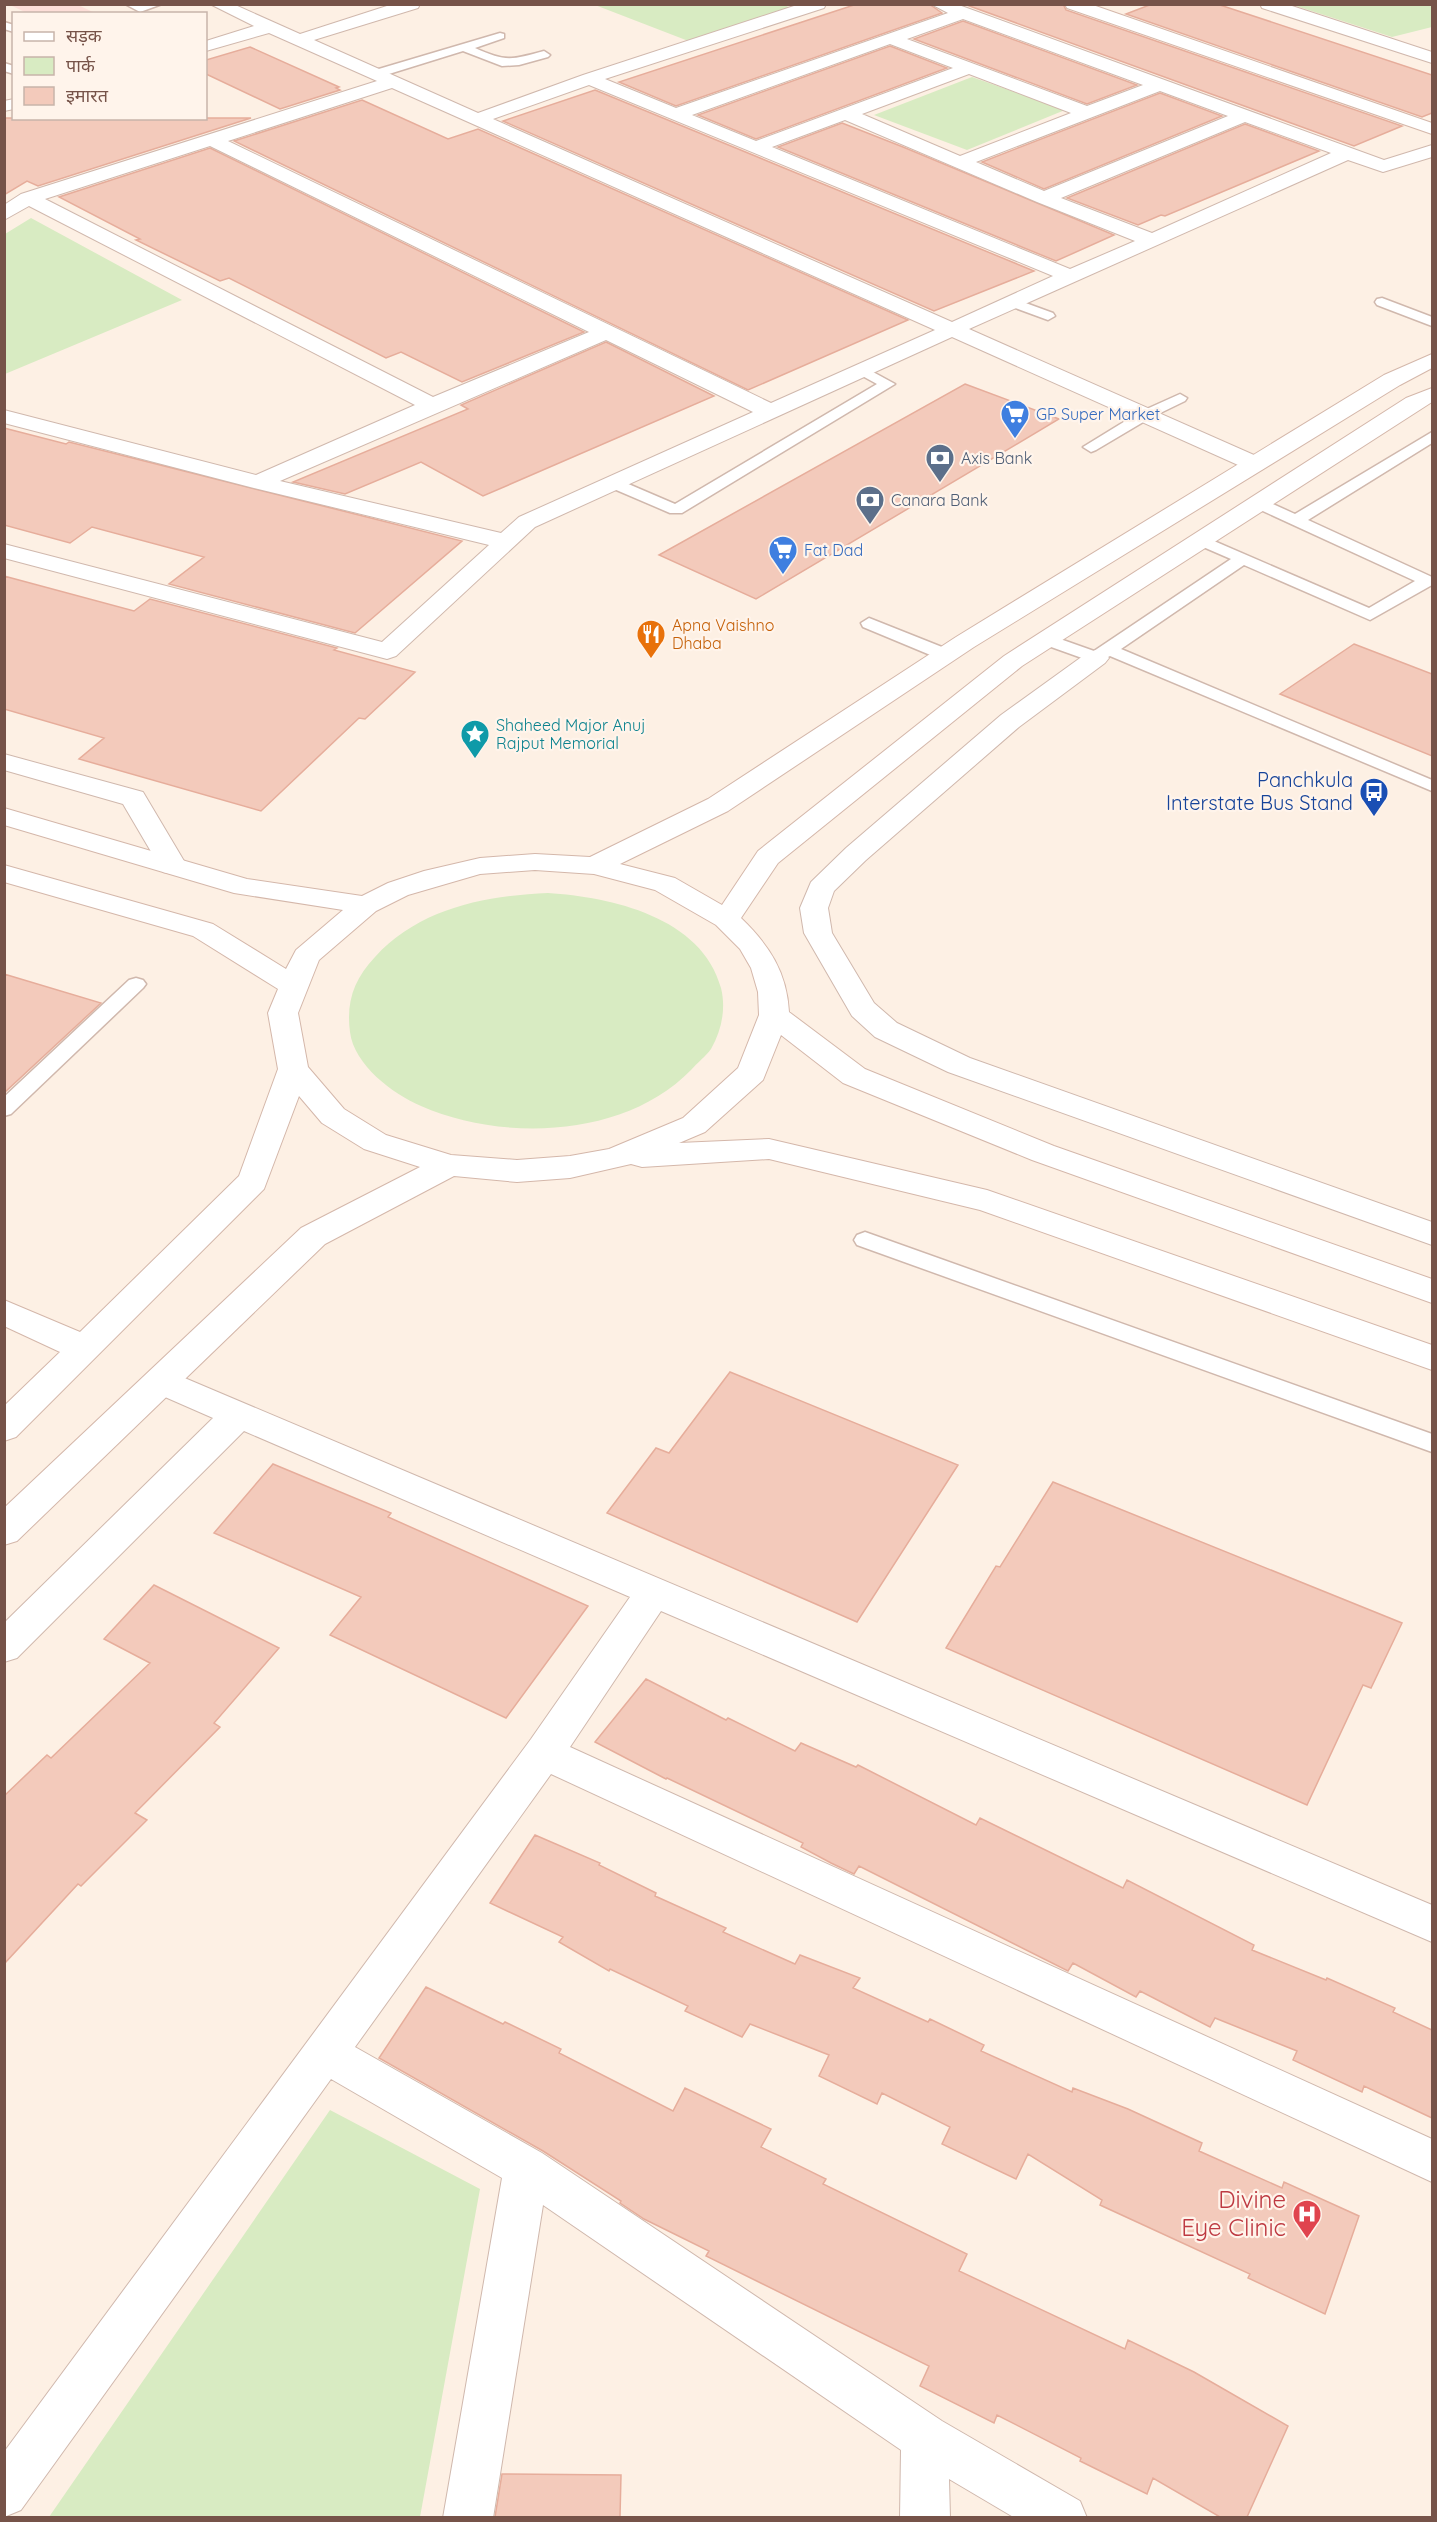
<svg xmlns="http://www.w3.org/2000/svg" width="1437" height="2522" font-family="Quicksand,'Noto Sans Devanagari',sans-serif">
<rect width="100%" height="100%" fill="#fdf0e4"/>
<path fill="#fdded8" d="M10 5H78L95 13H27Z"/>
<path fill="#d8ebc2" d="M782 4 793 9 691 42 595 5Z
M1293 5H1432V27L1392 37Z
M972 77 1065 110 967 150 874 115Z
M31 218 182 300 5 374V234Z
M548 893C611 897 702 917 721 988 726 1008 722 1030 711 1049 706 1056 697 1063 691 1070 625 1138 503 1142 421 1106 393 1094 354 1065 350 1032 346 1002 354 979 375 957 420 908 485 896 548 893Z
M330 2110 480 2189 420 2517H49Z"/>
<path fill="#f3cabb" stroke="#e6ad9b" stroke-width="1.5" d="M857 4H929L942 13 676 106 619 82Z
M964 4H1063L1066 10 1402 126 1354 146Z
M1152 4H1217L1432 75V113L1422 117 1126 14Z
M963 21 1137 85 1087 104 914 39Z
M890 46 947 68 756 139 698 115Z
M250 47 339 87 336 88 340 90 280 109 206 74V60Z
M595 90 1034 271 934 311 503 121Z
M1160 93 1222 116 1044 189 982 162Z
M362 100 448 139 478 129 908 320 748 390 234 141Z
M4 118H251L38 186 27 181 4 195Z
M842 123 903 147 1114 235 1056 261 778 147Z
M1245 124 1319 151 1165 216 1161 215 1138 225 1067 198Z
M210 148 584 332 462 382 401 352 386 358 229 278 220 281 136 240 140 239 59 197Z
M606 342 714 396 483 496 421 462 345 494 293 482 468 409 461 405Z
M965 384 1059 419 756 599 659 555Z
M4 428 66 444 69 442 462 541 355 633 169 584 204 557 92 527 70 543 4 525Z
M4 576 134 611 150 599 337 648 334 650 415 672 365 719 359 718 261 811 79 759 104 738 4 709Z
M1354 644 1432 674V756L1280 694Z
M4 974 101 1003 4 1093Z
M730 1372 958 1465 857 1622 607 1513 656 1448 669 1453Z
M273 1464 391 1513 388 1517 588 1606 506 1718 330 1635 361 1597 214 1533Z
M1053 1482 1402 1623 1371 1688 1363 1685 1307 1805 946 1648 996 1566 1000 1567Z
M154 1585 279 1648 214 1723 220 1727 135 1813 147 1820 81 1886 78 1884 4 1964V1796L47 1755 51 1758 150 1663 104 1639Z
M646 1679 726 1720 728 1718 795 1751 801 1743 856 1767 858 1765 976 1825 980 1818 1123 1888 1127 1880 1254 1945 1252 1950 1326 1980 1327 1978 1395 2008 1393 2012 1432 2030V2118L1364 2086 1362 2092 1293 2060 1297 2051 1215 2018 1210 2027 1140 1991 1136 1997 1073 1963 1068 1971 859 1866 854 1874 831 1863 801 1847 803 1843 667 1778 666 1779 595 1742Z
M535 1835 600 1863 599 1865 656 1893 655 1896 726 1928 723 1932 795 1964 800 1955 860 1978 853 1988 928 2022 930 2019 984 2045 981 2051 1072 2092 1073 2088 1128 2109 1202 2143 1199 2151 1282 2188 1284 2182 1359 2216 1325 2314 1248 2278 1250 2274 1100 2205 1102 2200 1028 2154 1016 2179 942 2144 950 2127 882 2093 877 2104 819 2076 829 2055 750 2024 742 2037 685 2011 688 2006 610 1969 609 1971 559 1942 563 1937 490 1903Z
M426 1987 503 2024 505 2022 561 2049 559 2053 673 2111 685 2088 771 2129 761 2147 826 2179 823 2184 967 2254 959 2271 1125 2349 1128 2340 1194 2372 1288 2426 1247 2517H1220L1153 2478 1147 2494 1080 2461 1081 2458 997 2415 994 2423 920 2386 929 2366 706 2256 709 2251 644 2219 620 2203 621 2201 543 2151 379 2058Z
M502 2474 621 2475 620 2517H495Z"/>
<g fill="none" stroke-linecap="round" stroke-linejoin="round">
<g stroke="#d0b8ad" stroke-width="3">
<path id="lane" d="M125 4H162L140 12Z
M4 22 14 25V32L4 29Z
M500 33 504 34V38L475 48C506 62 511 60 544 51L550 55 548 57 519 65 502 66 463 51 376 78 370 74 372 71Z
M4 63 14 66V74L4 71Z
M1012 298 1053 313 1055 316 1048 320 1007 305 1005 302 1007 299Z
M1382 298 1432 317V326L1377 305 1375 302 1377 299Z
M862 366 895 384 682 513H670L607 486 605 483 607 480H619L675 504 877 384 857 373 855 370 857 367Z
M1180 394 1187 398 1185 401 1150 418 1096 450 1091 452 1083 447 1140 412Z
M1432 432V443L1308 520 1432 577V585L1370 620 1244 565 1121 649 1432 780V791L1110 656 1096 663 1040 643 1038 639 1040 635 1046 634 1094 651 1231 559 1194 543 1192 540 1200 535 1369 608 1415 581 1252 506 1250 503 1258 498 1264 500 1295 514Z
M869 618 952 651 955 655 952 659H940L863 627 861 623Z
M136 978 143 980 146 984 143 988 11 1114 4 1116V1097L129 980Z
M865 1232 1432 1434V1452L857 1245 854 1240 857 1235Z"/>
</g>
<g stroke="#d0b8ad" stroke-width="2">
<path id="street" d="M210 4H233L300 34 393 4H420L418 8 314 40 478 113 583 75 800 4H826L824 8 605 79 676 108 948 13 931 4H956L1384 160 1432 145V157L1383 172 1348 160 969 329 1263 459 1266 464 1263 469 1255 471 1247 469 952 337 535 527 396 656 387 659 4 558V544L382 642 489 545 250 487 4 423V410L256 475 415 405 29 206 4 220V205L21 194 377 81 269 33 206 51V41L254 26ZM963 19 1143 85 1087 106 907 39ZM890 44 953 68 756 141 692 115ZM969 74 1071 113 960 156 862 114ZM589 85 1053 276 952 322 493 119ZM392 88 935 330 771 403 228 141ZM1160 91 1228 116 1044 191 976 162ZM845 120 1037 202 1135 241 1070 269 772 147ZM1245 122 1331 153 1152 233 1061 198ZM210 146 589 332 433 397 45 199ZM606 340 753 412 519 517 501 533 280 481Z
M1260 4H1286L1432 52V63L1262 8Z
M14 99V109L4 111V101Z
M1096 650 1105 653 1109 658 1105 663 1019 727 866 860 834 891 828 908 832 933 874 1003 897 1023 970 1058 1432 1222V1245L948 1072 875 1037 852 1016 804 933 800 908 811 882 846 848 1001 715 1087 653Z
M4 754 143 792 187 866 183 872 173 874 163 872 123 804 4 770Z
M161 1368 1432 1905V1942L661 1611 570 1747 1432 2139V2182L551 1774 355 2047 542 2153 942 2421 1080 2501 1087 2518H1015L949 2479 950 2518H900L901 2450 543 2205 493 2518H443L502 2178 331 2079 21 2510 4 2517V2452L531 1739 630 1597 244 1431 17 1658 4 1662V1623L213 1418 149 1390 144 1381 149 1372Z"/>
</g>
<g stroke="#d4b7aa" stroke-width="2">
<path id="secondary" d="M1065 4H1090L1432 123V134L1067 8Z
M1432 354V368L1400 385 974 647 728 811 620 864 675 878 722 905 758 851 1004 656 1406 398 1432 388V402L1022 666 778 863 741 918C769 945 787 972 789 1012L865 1069 1054 1146 1432 1279V1303L1032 1160 843 1083 781 1035 763 1080 705 1132 679 1143 769 1139 987 1190 1432 1345V1370L980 1210 769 1159 642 1167 631 1164 570 1178 517 1182 454 1176 325 1244 17 1541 4 1545V1508L301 1228 420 1167 364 1149 322 1123 299 1096 264 1189 16 1437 4 1441V1406L60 1352 4 1326V1300L80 1332 239 1176 278 1069 268 1013 278 989 193 936 4 882V865L213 924 286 969 296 950 343 910 234 893 4 825V808L247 879 362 896 388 883 424 871 480 858 535 854 590 857 708 799 956 637 1384 375ZM535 870 594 874 655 890 716 925 740 949 751 968 758 992 759 1015 738 1068 683 1118 609 1149 570 1156 517 1160 451 1155 386 1135 344 1109 308 1067 298 1013 319 960 376 911 408 895 480 874Z"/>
</g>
<use href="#lane" fill="#fff" fill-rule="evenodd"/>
<use href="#street" fill="#fff" fill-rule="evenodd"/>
<use href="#secondary" fill="#fff" fill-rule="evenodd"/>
</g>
<defs>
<g id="supermarket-pin" transform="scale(1.5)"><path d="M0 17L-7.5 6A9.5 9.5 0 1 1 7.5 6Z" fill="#3f7fe0" stroke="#fff4eb"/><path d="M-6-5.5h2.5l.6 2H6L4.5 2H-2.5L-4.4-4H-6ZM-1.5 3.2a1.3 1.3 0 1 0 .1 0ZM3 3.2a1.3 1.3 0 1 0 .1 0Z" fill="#fff"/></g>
<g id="bank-pin" transform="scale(1.5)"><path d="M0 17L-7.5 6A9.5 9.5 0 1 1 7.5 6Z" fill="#5c6f8a" stroke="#fff4eb"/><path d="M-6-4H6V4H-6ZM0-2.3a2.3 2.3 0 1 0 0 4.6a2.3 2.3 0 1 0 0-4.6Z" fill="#fff"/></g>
<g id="restaurant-pin" transform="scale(1.5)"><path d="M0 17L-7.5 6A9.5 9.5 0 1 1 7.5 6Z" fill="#e8710a" stroke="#fff4eb"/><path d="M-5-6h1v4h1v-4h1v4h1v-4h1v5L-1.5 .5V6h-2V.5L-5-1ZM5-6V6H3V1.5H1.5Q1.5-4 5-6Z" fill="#fff"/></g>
<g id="sight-pin" transform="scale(1.5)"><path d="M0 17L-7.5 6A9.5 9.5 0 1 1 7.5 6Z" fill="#0f9aa8" stroke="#fff4eb"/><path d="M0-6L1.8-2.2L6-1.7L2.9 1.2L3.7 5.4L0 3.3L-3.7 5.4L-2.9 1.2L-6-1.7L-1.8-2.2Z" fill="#fff"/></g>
<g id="bus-pin" transform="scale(1.5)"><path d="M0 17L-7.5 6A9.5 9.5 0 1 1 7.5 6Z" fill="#1a4fb4" stroke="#fff4eb"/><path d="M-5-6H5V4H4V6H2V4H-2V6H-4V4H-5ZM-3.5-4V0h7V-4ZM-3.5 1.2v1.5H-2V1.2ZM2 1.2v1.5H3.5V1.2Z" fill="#fff"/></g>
<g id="hospital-pin" transform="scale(1.5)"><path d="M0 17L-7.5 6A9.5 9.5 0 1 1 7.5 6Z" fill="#e0444e" stroke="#fff4eb"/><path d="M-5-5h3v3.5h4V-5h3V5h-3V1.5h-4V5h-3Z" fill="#fff"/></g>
</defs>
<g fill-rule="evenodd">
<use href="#supermarket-pin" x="1015" y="414"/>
<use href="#bank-pin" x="940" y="458"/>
<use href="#bank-pin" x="870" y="500"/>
<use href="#supermarket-pin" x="783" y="550"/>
<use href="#restaurant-pin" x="651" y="634"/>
<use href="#sight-pin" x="475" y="734"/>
<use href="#bus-pin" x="1374" y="792"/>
<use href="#hospital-pin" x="1307" y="2214"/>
</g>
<g text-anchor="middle" stroke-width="4.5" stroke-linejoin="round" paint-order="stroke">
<g font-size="16" fill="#366cbe" stroke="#fff4eb" text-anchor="start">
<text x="1036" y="420">GP Super Market</text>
<text x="804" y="556">Fat Dad</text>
</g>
<g font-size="16" fill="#4e5e75" stroke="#fff4eb" text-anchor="start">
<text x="961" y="464">Axis Bank</text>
<text x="891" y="506">Canara Bank</text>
</g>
<g font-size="16" fill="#c56008" stroke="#fff4eb" text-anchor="start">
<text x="672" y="631">Apna Vaishno<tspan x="672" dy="18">Dhaba</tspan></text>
</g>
<g font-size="16" fill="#0d838f" stroke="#fff4eb" text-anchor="start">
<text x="496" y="731">Shaheed Major Anuj<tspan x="496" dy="18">Rajput Memorial</tspan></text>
</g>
<g font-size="20" fill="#164399" stroke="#fff4eb" text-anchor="end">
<text x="1353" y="787">Panchkula<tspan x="1353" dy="23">Interstate Bus Stand</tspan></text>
</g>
<g font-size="24" fill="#be3a42" stroke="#fff4eb" text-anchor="end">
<text x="1286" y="2208">Divine<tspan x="1286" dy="28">Eye Clinic</tspan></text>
</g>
</g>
<rect width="1437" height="2522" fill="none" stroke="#765349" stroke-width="12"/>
<rect x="12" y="12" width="195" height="108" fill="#fff4eb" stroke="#c8b4aa" stroke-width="1.5"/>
<rect x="24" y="32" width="30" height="9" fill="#ffffff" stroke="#c8b4aa" stroke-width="1.5"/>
<text x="66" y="42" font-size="18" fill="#765349">सड़क</text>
<rect x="24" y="57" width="30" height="18" fill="#d8ebc2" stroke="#c8b4aa" stroke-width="1.5"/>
<text x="66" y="72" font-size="18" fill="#765349">पार्क</text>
<rect x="24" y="87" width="30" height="18" fill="#f3cabb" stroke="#c8b4aa" stroke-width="1.5"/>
<text x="66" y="102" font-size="18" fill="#765349">इमारत</text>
</svg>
